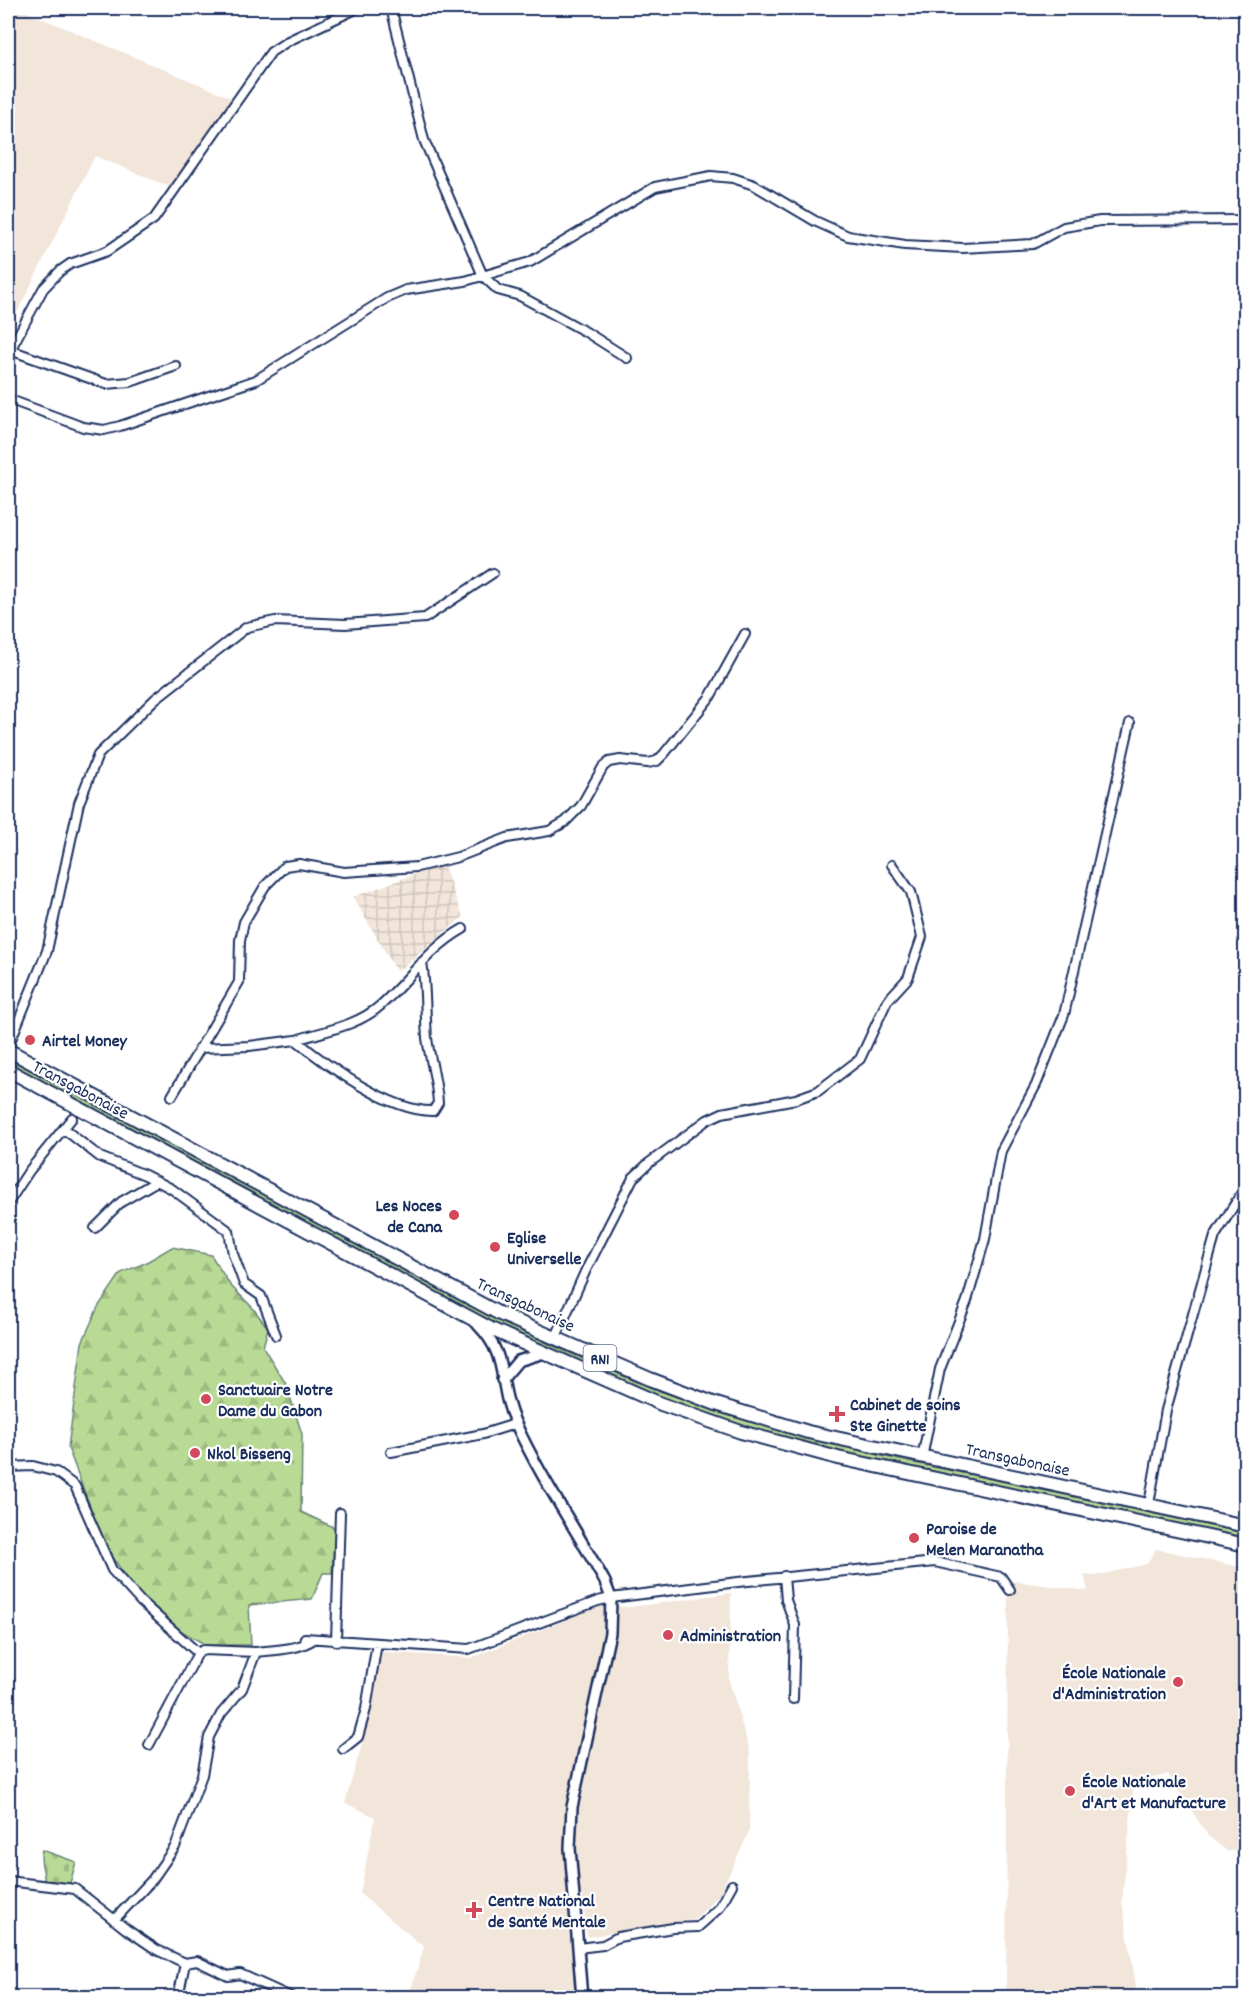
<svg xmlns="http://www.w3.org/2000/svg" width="1253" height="2005" font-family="Dekko,sans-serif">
<defs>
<pattern id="industrial-grid" width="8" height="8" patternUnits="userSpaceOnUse" patternTransform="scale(1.5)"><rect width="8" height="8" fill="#f2e5da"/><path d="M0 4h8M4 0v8" fill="none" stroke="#cfc5be"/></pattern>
<pattern id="forest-firs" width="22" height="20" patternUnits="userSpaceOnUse" patternTransform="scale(1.5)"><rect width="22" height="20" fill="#b9da94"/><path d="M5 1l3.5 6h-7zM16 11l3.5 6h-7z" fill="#9ebb82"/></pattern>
<pattern id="cemetery-stones" width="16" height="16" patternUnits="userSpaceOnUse" patternTransform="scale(1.5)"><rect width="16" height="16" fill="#b9da94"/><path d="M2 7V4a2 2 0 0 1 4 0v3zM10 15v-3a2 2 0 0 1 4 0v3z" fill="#9ebb82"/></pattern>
</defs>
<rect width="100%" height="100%" fill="#fff"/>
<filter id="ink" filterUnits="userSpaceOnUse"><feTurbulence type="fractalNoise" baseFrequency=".0167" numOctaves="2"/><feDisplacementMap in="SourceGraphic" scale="12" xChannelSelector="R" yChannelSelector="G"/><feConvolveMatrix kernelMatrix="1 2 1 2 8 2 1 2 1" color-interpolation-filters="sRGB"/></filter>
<g filter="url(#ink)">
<path fill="#f2e5da" d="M8 8H17L234 99 222 121 187 164 175 189 95 156 8 331Z
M1156 1549 1245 1568V1850L1227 1851 1208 1836 1168 1774 1134 1783 1122 1902 1136 1986 1133 1994 1123 1998H1006L1008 1593 1014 1581 1088 1591 1084 1575 1095 1576 1147 1564Z
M731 1593 729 1681 750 1752 749 1832 719 1895 696 1918 587 1937 583 1896 566 1889 576 1997H413L411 1989 424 1947 360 1894 375 1817 345 1803 372 1709 381 1652 471 1658 601 1606 631 1607Z"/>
<path fill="url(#industrial-grid)" d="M443 864 463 917 397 972 353 897Z"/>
<path fill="#b9da94" stroke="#6a8479" stroke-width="1.5" d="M8 1058 472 1307 549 1344 651 1388 750 1422 886 1457 1213 1526 1245 1533V1538L805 1444 712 1416 650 1393 495 1324 8 1064Z"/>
<path fill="url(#forest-firs)" stroke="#6a8479" stroke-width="1.5" d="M172 1247 211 1255 230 1285 252 1307 268 1328 263 1347 286 1384 302 1434 301 1512 335 1528 332 1573H323L312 1599 249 1605 251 1645H206L183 1632 131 1586 104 1543 68 1448 82 1343 98 1307 121 1273 145 1263Z"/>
<path fill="url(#cemetery-stones)" stroke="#6a8479" stroke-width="1.5" d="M42 1850 76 1862 70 1883 65 1886 44 1884C46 1871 38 1863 42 1850Z"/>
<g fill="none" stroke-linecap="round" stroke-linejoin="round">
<g stroke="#1b2f5e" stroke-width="12">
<path id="minor" d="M391 8 424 140 483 276 498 290 520 296 586 332 627 358
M10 350 106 384 130 382 176 366
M8 354 43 289 60 271 70 264 107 251 154 219 271 52 288 41 358 8
M8 399 83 427 104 430 120 426 256 380 387 298 406 290 465 281 530 262 655 187 711 176 733 178 754 185 815 221 848 236 905 245 963 248 1033 244 1064 227 1100 221 1246 220
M296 1040C324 1031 358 1026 381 1005 409 980 429 948 463 929
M8 1047 47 951 79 803 98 755 155 699 247 627 275 621 345 624 425 618 493 573
M200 1048 249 1046 296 1040C327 1066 391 1112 433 1111L438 1103C437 1081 430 1060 427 1038 425 1012 426 987 422 962
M172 1096 239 982 240 940 244 922 265 886 285 866 299 864 344 872 417 867 458 857 507 838 549 831 565 822 581 806 603 767 609 762 620 760 648 763 657 761 664 754 710 697 745 634
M64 1129 100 1157 145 1175 172 1189 229 1231 233 1254 244 1284 261 1296 276 1335
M8 1203 29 1171 72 1118
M95 1228 121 1202 157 1181
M555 1339 585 1272 633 1178 649 1163 707 1120 722 1113 796 1099 818 1091 860 1059 887 1001 908 978 922 937 911 892 892 865
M391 1452 483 1434 515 1424
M922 1458 940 1369 967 1301 985 1239 1001 1151 1036 1085 1064 1015 1130 723
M8 1467 33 1466 56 1472 75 1486 112 1570 141 1602 198 1653
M1149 1504 1166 1410 1215 1236 1246 1186
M784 1576 786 1600 795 1625 793 1699
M305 1638 469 1649 598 1601 611 1598 738 1582 935 1562 1001 1577 1010 1590
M336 1641 340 1513
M149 1745 198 1653 203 1650 256 1652
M343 1749 358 1737 366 1709 377 1643
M8 1881 75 1889 126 1929 157 1950 185 1963 197 1961 228 1976 240 1974 293 1998
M114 1920 152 1880 175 1847 202 1775 209 1737 221 1714 242 1689 256 1652C275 1650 298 1650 314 1639
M578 1948 603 1945 618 1937 673 1928 698 1927 719 1908 732 1885
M178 1998 185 1963"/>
</g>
<g stroke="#1b2f5e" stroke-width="14">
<path id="tertiary" d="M478 1325C510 1357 497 1384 515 1422 540 1477 576 1529 605 1582L611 1598 610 1633 572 1807 570 1848 582 1998
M502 1380 518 1361 544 1353"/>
</g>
<g stroke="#1b2f5e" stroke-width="16">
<path id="trunk" d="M8 1050 500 1314 650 1379 716 1404 808 1432 1246 1526
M8 1070 493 1330 661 1404 741 1432 838 1458 1246 1545"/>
</g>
<use href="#minor" stroke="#fff" stroke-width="8"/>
<use href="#tertiary" stroke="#fff" stroke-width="9"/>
<use href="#trunk" stroke="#fff" stroke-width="12"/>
</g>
</g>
<g fill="#d1495b" stroke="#fff" stroke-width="2">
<circle cx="30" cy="1040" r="6"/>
<circle cx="454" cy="1215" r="6"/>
<circle cx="495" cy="1247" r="6"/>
<circle cx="206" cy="1399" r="6"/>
<path d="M834 1405h6v6h6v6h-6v6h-6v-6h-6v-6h6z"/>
<circle cx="195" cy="1453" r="6"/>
<circle cx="914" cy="1538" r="6"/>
<circle cx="668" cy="1635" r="6"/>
<circle cx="1178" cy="1682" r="6"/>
<circle cx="1070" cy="1791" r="6"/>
<path d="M471 1901h6v6h6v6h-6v6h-6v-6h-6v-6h6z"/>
</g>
<g text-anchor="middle" stroke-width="4.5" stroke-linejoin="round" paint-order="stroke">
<rect fill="#fff" stroke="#5f6d8e" stroke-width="1.5" x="583.5" y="1345" width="33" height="26" rx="4.5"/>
<g font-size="16" font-weight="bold" fill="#1b2f5e">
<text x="600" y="1364">RN1</text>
</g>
<g font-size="18" font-weight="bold" fill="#1b2f5e" stroke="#fff" text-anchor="start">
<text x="42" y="1046">Airtel Money</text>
<text x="442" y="1211" text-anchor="end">Les Noces<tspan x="442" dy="21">de Cana</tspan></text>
<text x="507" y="1243">Eglise<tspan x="507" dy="21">Universelle</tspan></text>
<text x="218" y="1395">Sanctuaire Notre<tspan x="218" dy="21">Dame du Gabon</tspan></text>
<text x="850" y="1410">Cabinet de soins<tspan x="850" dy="21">Ste Ginette</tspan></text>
<text x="207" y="1459">Nkol Bisseng</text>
<text x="926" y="1534">Paroise de<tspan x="926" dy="21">Melen Maranatha</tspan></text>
<text x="680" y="1641">Administration</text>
<text x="1166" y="1678" text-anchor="end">École Nationale<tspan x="1166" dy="21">d'Administration</tspan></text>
<text x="1082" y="1787">École Nationale<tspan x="1082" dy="21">d'Art et Manufacture</tspan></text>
<text x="488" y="1906">Centre National<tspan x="488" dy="21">de Santé Mentale</tspan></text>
</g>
<g font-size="18" fill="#1b2f5e" stroke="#fff">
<text transform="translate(81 1089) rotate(28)" y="6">Transgabonaise</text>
<text transform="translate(526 1304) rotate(25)" y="6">Transgabonaise</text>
<text transform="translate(1018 1459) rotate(12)" y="6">Transgabonaise</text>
</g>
</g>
<rect width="1253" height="2005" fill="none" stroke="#fff" stroke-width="30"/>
<rect x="15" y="15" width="1223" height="1975" fill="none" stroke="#1b2f5e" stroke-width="2" filter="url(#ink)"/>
</svg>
